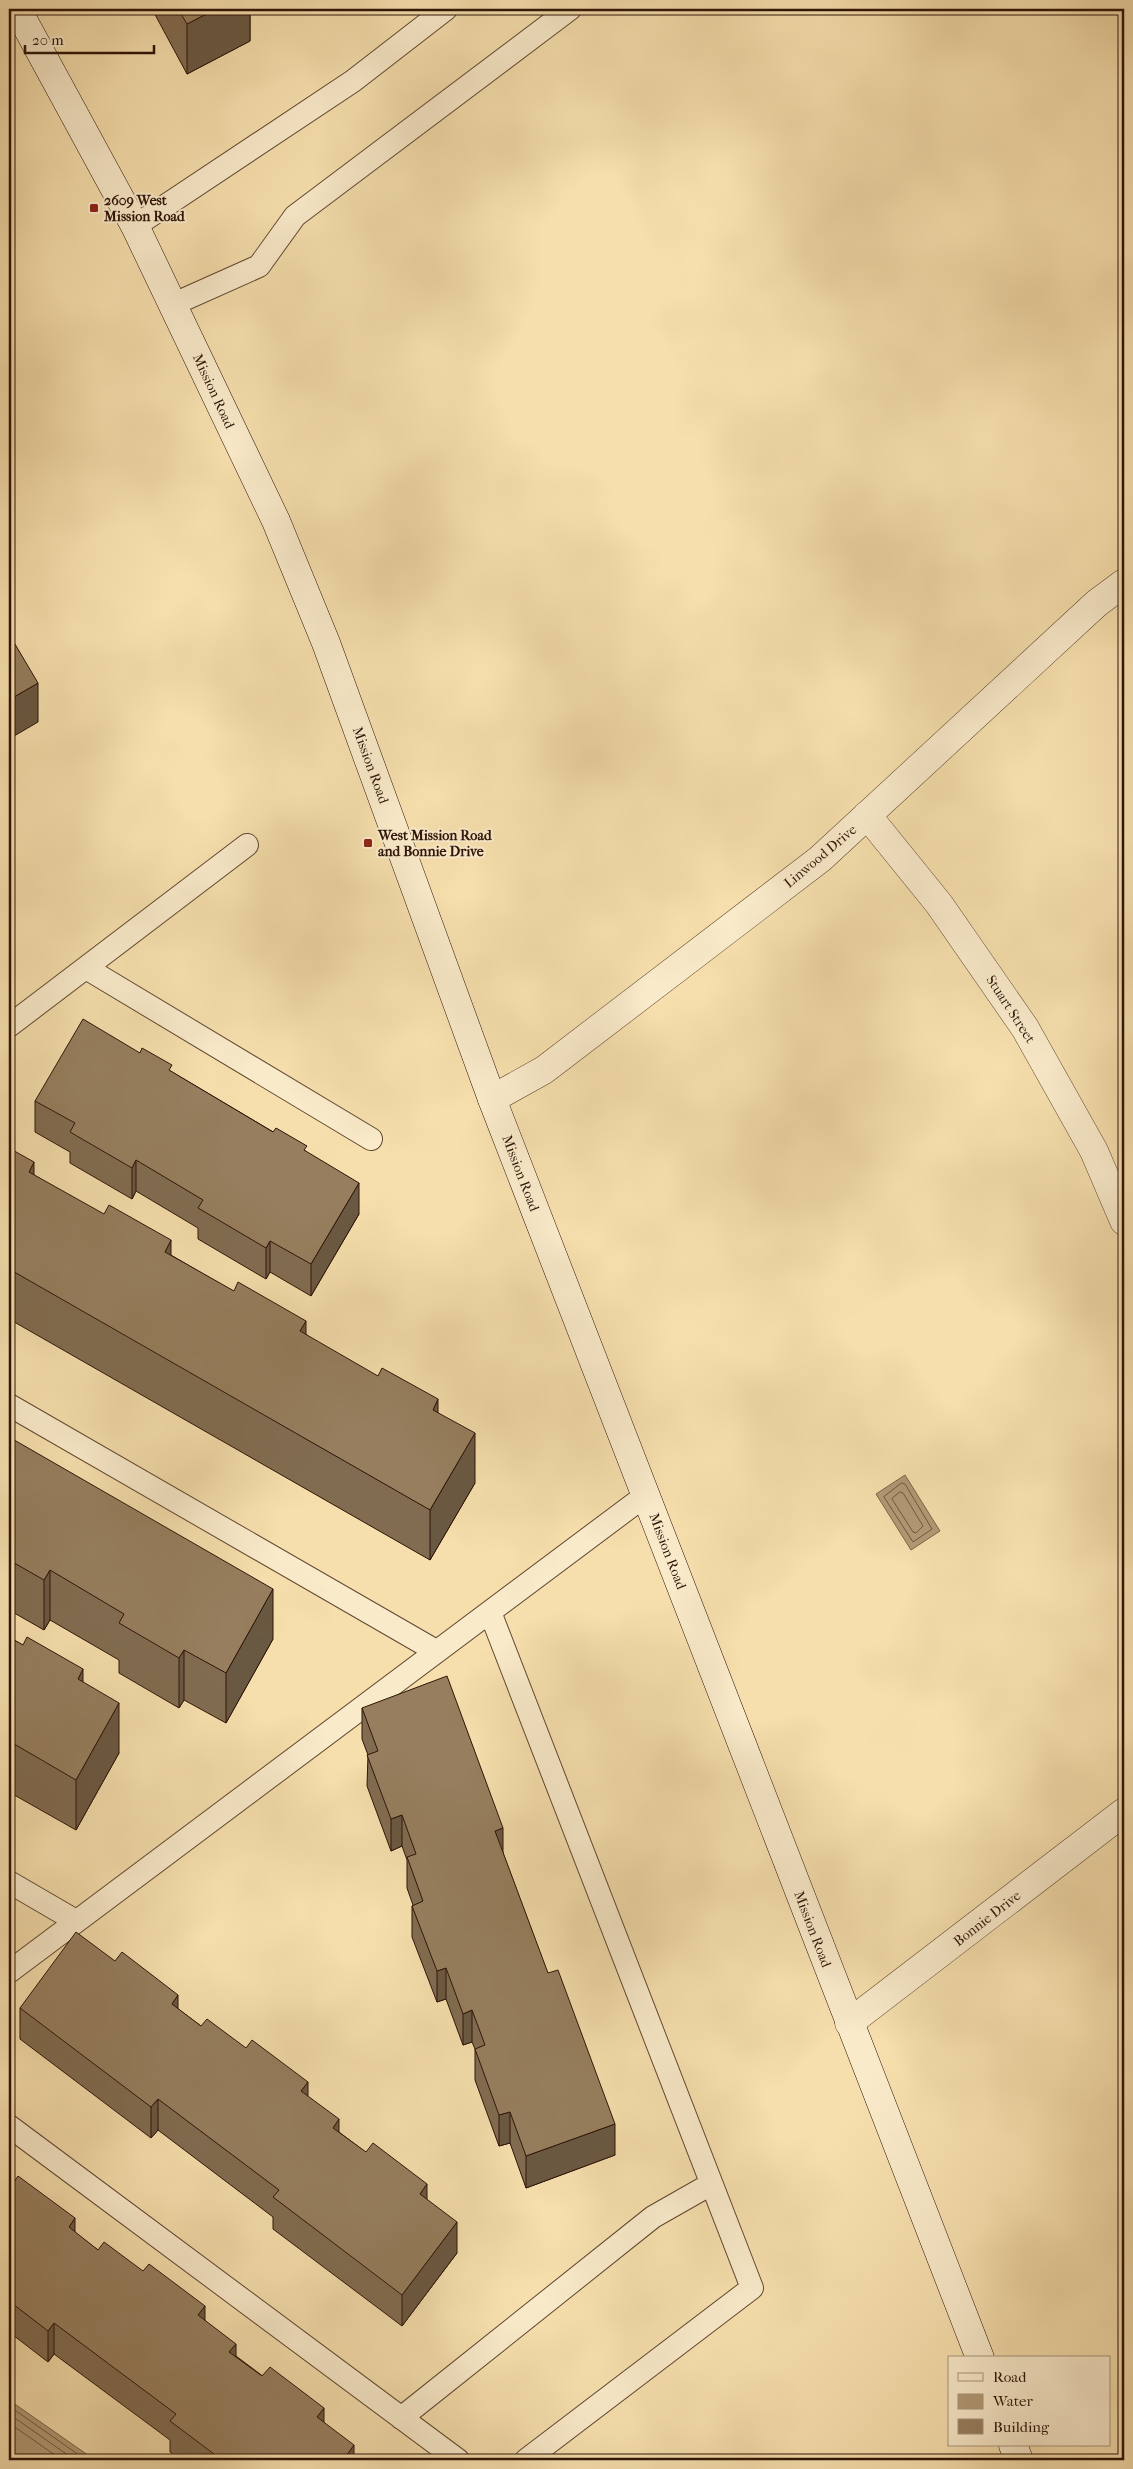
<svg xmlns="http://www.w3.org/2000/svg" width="1133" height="2469" font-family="'IM FELL French Canon',serif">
<rect width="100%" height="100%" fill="#f6dfad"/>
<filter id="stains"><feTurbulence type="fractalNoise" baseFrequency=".004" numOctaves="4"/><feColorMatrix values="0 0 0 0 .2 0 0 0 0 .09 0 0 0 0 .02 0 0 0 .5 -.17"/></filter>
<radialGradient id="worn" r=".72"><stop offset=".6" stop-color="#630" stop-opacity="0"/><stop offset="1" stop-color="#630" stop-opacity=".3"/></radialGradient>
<path fill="#b29a75" stroke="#7d6449" d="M905 1475 940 1531 911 1550 876 1494Z
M9 2400 95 2460H9Z"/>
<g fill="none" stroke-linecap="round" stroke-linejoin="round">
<path stroke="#70573e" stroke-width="1" d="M902 1483 905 1484 932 1529 913 1542 884 1497Z
M900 1492 903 1493 923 1526 916 1533 913 1532 892 1499Z
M9 2406 86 2460
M9 2414 75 2460
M9 2423 62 2460"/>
<g stroke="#604731" stroke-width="24">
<path id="lane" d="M135 226 353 81 446 9
M174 304 259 266 295 216 570 9
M86 968 371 1139
M9 1026 247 845
M9 1405 436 1651
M490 1612 752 2288 526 2460
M9 1882 76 1921
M9 1972 646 1495
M9 2126 458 2460
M401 2418 653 2217 711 2184"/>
</g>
<g stroke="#604731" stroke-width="29">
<path id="street" d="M867 815 939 904 1025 1028 1094 1151 1124 1221
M492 1099 544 1070 820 859 1097 603 1124 583
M849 2023 1124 1812"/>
</g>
<g stroke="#2e1408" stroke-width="29">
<path id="secondary" d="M17 9 135 226 276 521 326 643 492 1099 980 2358
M1013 2445 1019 2460"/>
</g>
<use href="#lane" stroke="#f9eaca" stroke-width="22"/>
<use href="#street" stroke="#f9eaca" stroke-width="28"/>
<use href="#secondary" stroke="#f9eaca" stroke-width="28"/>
</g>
<path fill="#816c51" stroke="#2e1408" d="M152 9H250V41L187 74Z
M140 1053 307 1152 359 1214 311 1296 270 1272 266 1279 198 1239V1228L136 1191 132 1199 70 1163V1152L35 1132V1101Z
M9 1148 34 1175 306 1334 475 1483 430 1560 9 1319Z
M9 1437 273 1639 226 1723 184 1700 179 1708 119 1673V1660L50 1620 44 1630 9 1610Z
M9 1637 83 1682 119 1753 76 1830 9 1792Z
M362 1708 503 1853 615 2155 526 2188 510 2143 499 2146 475 2080V2049L472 2042 463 2045 446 1999 437 2002 412 1937V1906L413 1905 407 1888V1860L402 1846 391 1851 367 1786 368 1755 362 1739Z
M20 2008 178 2009 201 2026 308 2097 339 2132 427 2199 457 2253 402 2326 273 2229V2217L158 2130 151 2138 20 2039Z
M9 2183 98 2250 205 2320 236 2356 324 2422 354 2460H180L170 2452V2440L54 2354 48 2362 9 2332Z"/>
<path fill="#695842" stroke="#2e1408" d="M216 9H250V41L187 74V24Z
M38 683V722L9 739V700Z
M136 1160V1191L132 1199V1168Z
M34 1162V1212L29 1172Z
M359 1183V1214L311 1296V1264Z
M171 1240V1290L165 1252Z
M270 1241V1272L266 1279V1248Z
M306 1321V1371L300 1331Z
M438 1399V1449L433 1410Z
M475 1433V1483L430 1560V1510Z
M50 1570V1620L44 1630V1580Z
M273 1589V1639L226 1723V1673Z
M184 1650V1700L179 1708V1658Z
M83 1669V1719L78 1679Z
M119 1703V1753L76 1830V1780Z
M402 1815V1846L391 1851V1819Z
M503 1828V1859L495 1831Z
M446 1968V1999L437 2002V1971Z
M178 1995V2026L172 2004Z
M472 2010V2042L463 2045V2014Z
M308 2082V2113L301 2091Z
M158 2099V2130L151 2138V2107Z
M510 2112V2143L499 2146V2115Z
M339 2119V2150L333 2128Z
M615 2124V2155L526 2188V2156Z
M427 2184V2216L420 2194Z
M75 2218V2250L69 2227Z
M457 2222V2253L402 2326V2295Z
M205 2306V2337L198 2315Z
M54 2323V2354L48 2362V2331Z
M236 2344V2375L229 2352Z
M324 2408V2439L317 2417Z
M354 2445V2460H343Z"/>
<path fill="#967e5e" stroke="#2e1408" d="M178 9H216L187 24Z
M9 634 38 683 9 700Z
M83 1019 140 1053 142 1048 172 1065 169 1070 273 1132 276 1128 307 1146 304 1150 359 1183 311 1264 270 1241 266 1248 198 1208 203 1200 136 1160 132 1168 70 1132 75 1123 35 1101Z
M9 1148 34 1162 29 1172 104 1214 109 1205 171 1240 165 1252 234 1291 238 1282 306 1321 300 1331 378 1376 382 1368 438 1399 433 1410 475 1433 430 1510 9 1269Z
M9 1437 273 1589 226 1673 184 1650 179 1658 119 1623 124 1614 50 1570 44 1580 9 1560Z
M9 1637 23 1645 27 1637 83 1669 78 1679 119 1703 76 1780 9 1741Z
M447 1676 503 1828 495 1831 548 1973 558 1970 615 2124 526 2156 510 2112 499 2115 475 2049 485 2045 472 2010 463 2014 446 1968 437 1971 412 1906 423 1901 407 1857 416 1854 402 1815 391 1819 367 1755 378 1751 362 1708Z
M76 1932 115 1961 122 1952 178 1995 172 2004 201 2026 207 2019 246 2048 252 2040 308 2082 301 2091 339 2119 333 2128 366 2152 373 2143 427 2184 420 2194 457 2222 402 2295 273 2197 279 2190 158 2099 151 2107 20 2008Z
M18 2176 75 2218 69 2227 98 2250 104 2242 143 2271 149 2264 205 2306 198 2315 236 2344 229 2352 262 2376 270 2367 324 2408 317 2417 354 2445 343 2460H222L170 2421 176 2414 54 2323 48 2331 9 2301V2183L12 2185Z"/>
<g fill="#8f2418" stroke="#f9eaca" stroke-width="2">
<rect x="89" y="203" width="10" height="10" rx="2.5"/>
<rect x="363" y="838" width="10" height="10" rx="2.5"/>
</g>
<g text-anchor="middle" stroke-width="4" stroke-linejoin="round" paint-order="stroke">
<g font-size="14" font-weight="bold" fill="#2e1408" stroke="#f9eaca" text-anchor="start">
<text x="104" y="205">2609 West<tspan x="104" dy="16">Mission Road</tspan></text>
<text x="378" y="840">West Mission Road<tspan x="378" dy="16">and Bonnie Drive</tspan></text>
</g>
<g font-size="14" fill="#2e1408" stroke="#f9eaca">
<text transform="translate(214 391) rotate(65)" y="5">Mission Road</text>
<text transform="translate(371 765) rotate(70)" y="5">Mission Road</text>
<text transform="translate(820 856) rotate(-40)" y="5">Linwood Drive</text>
<text transform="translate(1011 1009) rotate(57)" y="5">Stuart Street</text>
<text transform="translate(521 1173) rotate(69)" y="5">Mission Road</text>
<text transform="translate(668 1551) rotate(69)" y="5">Mission Road</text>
<text transform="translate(987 1918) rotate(-38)" y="5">Bonnie Drive</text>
<text transform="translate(813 1929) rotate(69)" y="5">Mission Road</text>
</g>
</g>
<rect width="1133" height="2469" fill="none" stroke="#f6dfad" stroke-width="30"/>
<rect x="10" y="10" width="1113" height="2449" fill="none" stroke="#2e1408" stroke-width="2.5"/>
<rect x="15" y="15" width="1103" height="2439" fill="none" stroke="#2e1408"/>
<rect x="948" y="2356" width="162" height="90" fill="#f9eaca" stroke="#a8947c"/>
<rect x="958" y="2373" width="25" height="8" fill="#f9eaca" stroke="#a8947c"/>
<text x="993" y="2382" font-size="15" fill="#2e1408">Road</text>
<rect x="958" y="2394" width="25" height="15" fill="#b29a75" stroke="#a8947c"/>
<text x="993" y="2406" font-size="15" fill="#2e1408">Water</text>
<rect x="958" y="2419" width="25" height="15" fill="#967e5e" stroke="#a8947c"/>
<text x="993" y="2432" font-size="15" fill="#2e1408">Building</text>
<path d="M25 45v8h129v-8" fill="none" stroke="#2e1408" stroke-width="2.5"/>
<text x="32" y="45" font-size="15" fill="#2e1408" stroke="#f9eaca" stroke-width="4" paint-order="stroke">20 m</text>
<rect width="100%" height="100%" filter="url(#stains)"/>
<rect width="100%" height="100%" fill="url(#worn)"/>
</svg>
